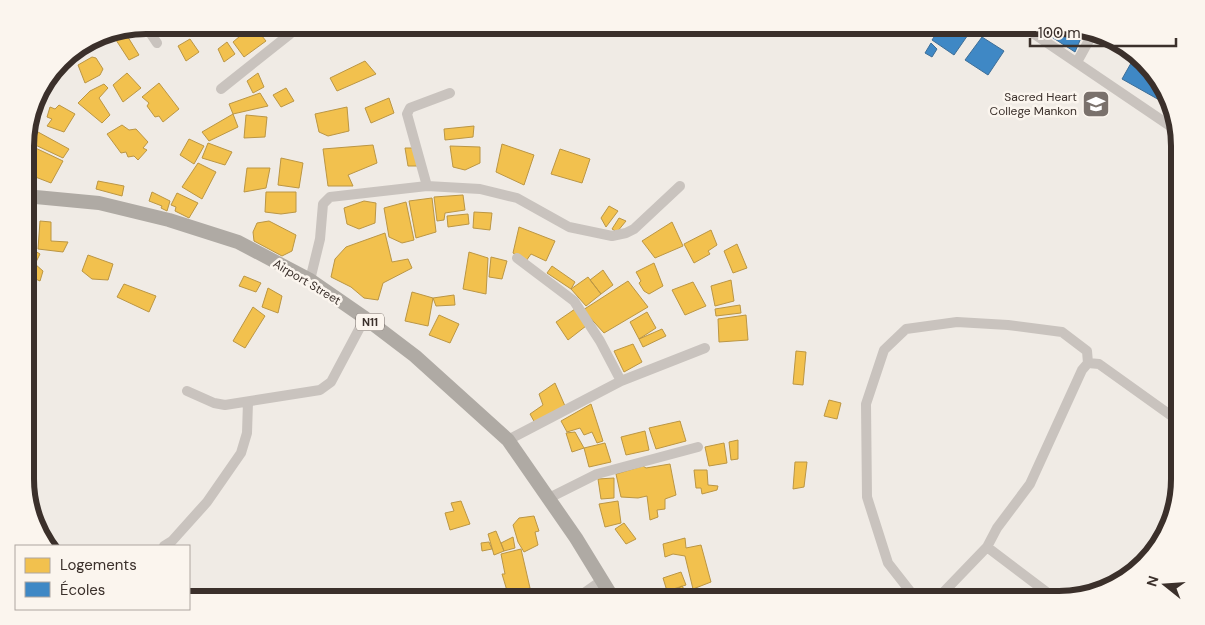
<svg xmlns="http://www.w3.org/2000/svg" width="1205" height="625" font-family="'DM Sans',sans-serif">
<rect width="100%" height="100%" fill="#f0ebe5"/>
<path fill="#f2c14e" stroke="#bb9644" d="M218 25H236L228 34Z
M253 25 266 41 244 57 233 42Z
M121 30 102 39 100 34Z
M126 34 139 55 129 60 116 40Z
M98 35 101 42 73 53 72 51Z
M190 39 199 52 186 61 178 46Z
M227 42 235 54 224 62 218 49Z
M92 57 96 58 103 69 100 75 85 83 78 65Z
M365 61 376 74 337 91 330 78Z
M127 73 141 88 123 102 113 85Z
M258 73 264 87 253 93 247 81Z
M159 83 179 109 163 122 159 116 155 117 147 106 149 103 142 97Z
M104 84 108 88 99 98 110 115 102 123 78 103 90 91Z
M286 88 294 101 281 107 273 95Z
M260 93 268 106 233 114 229 104Z
M389 98 394 113 371 123 365 108Z
M59 105 75 114 64 132 47 126 52 119 47 117 50 107 55 109Z
M347 107 349 131 328 136 319 132 315 114Z
M233 114 238 127 209 141 202 132Z
M246 115 267 117 265 137 244 138Z
M122 125 129 130 136 129 148 142 143 148 147 150 138 160 134 156 128 157 126 152 121 153 107 134Z
M474 126 473 137 445 140 444 129Z
M38 132 69 149 63 158 31 143Z
M189 139 204 146 194 164 180 155Z
M208 143 232 152 225 165 202 158Z
M502 144 534 155 524 185 496 172Z
M29 145 63 161 51 183 25 173V152Z
M373 145 377 163 348 175 353 186H328L323 149Z
M450 146 480 147V163L465 170 453 167Z
M405 148H413L418 166H408Z
M560 149 590 159 582 183 551 174Z
M281 158 303 163 299 188 278 185Z
M198 163 216 172 202 199 182 187Z
M247 168H270L266 188 244 192Z
M98 181 124 186 122 196 96 189Z
M152 192 170 201 167 211 161 208 162 206 149 201Z
M266 192H296V212L281 214 265 212Z
M177 193 198 203 189 218 175 211 176 207 171 205Z
M463 195 465 210 445 213 444 220 437 221 434 197Z
M432 198 436 232 416 238 409 201Z
M364 201 376 203 375 223 359 229 347 224 344 208Z
M406 202 414 240 402 243 389 237 384 208Z
M609 206 618 211 606 227 601 218Z
M474 212 492 213 490 230 473 228Z
M468 214 469 224 448 227 447 216Z
M619 218 626 221 617 232 612 229Z
M40 221 51 222V241L68 242 63 252 38 249Z
M269 221 296 235 292 251 282 256 254 241 253 232 257 223Z
M672 222 683 246 655 258 642 241Z
M519 227 555 241 546 261 531 254 526 261 513 253Z
M711 230 717 245 708 251 710 254 694 263 684 244Z
M385 233 392 262 408 259 412 268 383 283 378 300 364 298 351 287 331 277 335 259 346 247Z
M737 244 747 268 733 273 724 251Z
M27 246 40 254 35 264 43 271 40 281 27 275 30 270 26 269Z
M469 252 488 258 486 294 463 289Z
M88 255 113 264 108 280 92 279 82 271Z
M491 257 507 261 502 279 489 277Z
M654 263 663 286 649 294 644 291 639 283 641 281 636 272Z
M552 266 575 282 571 289 547 273Z
M603 270 613 285 601 294 590 280Z
M244 276 261 283 256 292 239 286Z
M588 277 601 294 586 306 571 289Z
M731 280 734 301 715 306 711 286Z
M628 281 648 307 604 333 583 310Z
M693 282 706 306 685 315 672 290Z
M124 284 156 296 149 312 117 297Z
M268 288 282 296 278 313 262 307Z
M412 292 433 298 428 326 405 321Z
M454 295 455 305 436 306 433 298Z
M740 305 741 313 716 316 715 309Z
M253 307 265 316 245 348 233 341Z
M575 309 586 326 568 340 556 322Z
M647 312 656 328 639 339 630 322Z
M439 315 459 324 450 343 429 335Z
M746 315 748 340 719 342 718 319Z
M662 329 666 336 643 347 639 339Z
M633 344 642 362 624 372 614 351Z
M796 351 806 352 803 385 793 384Z
M555 383 565 406 535 423 530 414 543 405 539 394Z
M829 400 841 403 837 419 824 416Z
M591 404 603 441 597 443 592 432 584 435 580 428 567 432 561 421Z
M680 421 686 441 656 449 649 428Z
M645 431 649 450 626 455 621 437Z
M575 432 584 448 572 452 566 433Z
M738 440V459L731 460 729 442Z
M605 443 611 462 589 467 584 448Z
M724 443 727 463 709 466 705 447Z
M795 462H807L804 487 793 489Z
M670 464 676 495 665 499V509L657 510 658 517 650 520 647 496 638 498 621 497 616 474 643 466 646 468Z
M694 470H707L708 485 718 486 717 490 702 494 701 488H696Z
M614 478V498L601 499 598 479Z
M461 501 470 524 450 530 445 513 454 511 451 503Z
M618 501 621 523 605 527 599 504Z
M534 516 539 531 535 532 538 545 524 552 518 542 513 525 519 518Z
M624 523 636 539 626 544 615 529Z
M496 531 504 551 494 555 488 534Z
M513 537 515 548 504 551 501 543Z
M685 538 686 548 701 545 711 582 693 589 685 556 673 554 665 557 663 544Z
M489 542 492 549 482 551 481 543Z
M521 549 530 588 508 594 502 574H505L501 554Z
M681 572 686 585 667 591 663 578Z
M682 586 686 592 674 597 672 592Z
M667 591 672 599H650Z"/>
<path fill="#3f88c5" stroke="#3e6e97" d="M942 25H960L970 32 954 55 932 40Z
M1033 25H1060L1084 31 1075 52Z
M982 37 1004 51 988 75 965 60Z
M931 43 937 49 932 57 925 53Z
M1135 56 1160 78 1170 106 1122 79Z"/>
<g fill="none" stroke-linecap="round" stroke-linejoin="round">
<path stroke="#c9c3be" stroke-width="10" d="M145 25 157 43
M1021 25 1179 132
M1077 62 1093 33
M221 89 290 34 298 25
M427 186 407 114 410 108 450 93
M517 258 574 301 600 341 621 381
M310 280 320 239 323 204 330 197 427 186 480 189 517 198 569 227 612 236 626 233 634 229 680 186
M1088 363 1099 364 1180 422
M187 391 214 403 225 405 320 390 331 382 365 318
M508 440 621 381 705 348
M549 498 597 474 698 447
M1168 530 1166 527 1168 514 1174 504
M164 546 172 541 207 502 241 453 247 433 248 402
M987 547 1057 600
M574 600 601 581
M917 600 888 563 867 497 866 404 884 350 906 329 957 322 1008 325 1062 332 1087 351 1088 363 1082 370 1030 484 997 528 987 547 936 600"/>
<path stroke="#afaaa4" stroke-width="14" d="M25 196 99 203 169 220 238 242 310 280 365 318 415 356 508 440 576 538 614 600"/>
</g>
<defs>
<g id="school-square" transform="scale(1.4375)"><rect x="-9" y="-9" width="18" height="18" rx="4" fill="#7a716c" stroke="#fbf5ee"/><path d="M0-5L7-2L0 1L-7-2ZM-4 1L0 2.5L4 1V4Q0 6-4 4Z" fill="#fff"/></g>
</defs>
<g fill-rule="evenodd">
<use href="#school-square" x="1096" y="104"/>
</g>
<g text-anchor="middle" stroke-width="5" stroke-linejoin="round" paint-order="stroke">
<rect fill="#fbf5ee" stroke="#756b66" stroke-width="1" x="356" y="313.5" width="28" height="17" rx="4"/>
<g font-size="11" font-weight="bold" fill="#3b302b">
<text x="370" y="326">N11</text>
</g>
<g font-size="12" fill="#3b302b" stroke="#fbf5ee" text-anchor="end">
<text x="1077" y="101">Sacred Heart<tspan x="1077" dy="14">College Mankon</tspan></text>
</g>
<g font-size="12" fill="#3b302b" stroke="#fbf5ee">
<text transform="translate(307 282) rotate(31)" y="4">Airport Street</text>
</g>
</g>
<path d="M0 0H1205V625H0ZM146 34H1059A112 112 0 0 1 1171 146V479A112 112 0 0 1 1059 591H146A112 112 0 0 1 34 479V146A112 112 0 0 1 146 34Z" fill="#fbf5ee" fill-rule="evenodd"/>
<path fill="none" stroke="#3b302b" stroke-width="6" d="M146 34H1059A112 112 0 0 1 1171 146V479A112 112 0 0 1 1059 591H146A112 112 0 0 1 34 479V146A112 112 0 0 1 146 34Z"/>
<rect x="15" y="545" width="175" height="65" fill="#fbf5ee" stroke="#aea6a0"/>
<rect x="25" y="558" width="25" height="15" fill="#f2c14e" stroke="#aea6a0"/>
<text x="60" y="570" font-size="15" fill="#3b302b">Logements</text>
<rect x="25" y="582" width="25" height="15" fill="#3f88c5" stroke="#aea6a0"/>
<text x="60" y="595" font-size="15" fill="#3b302b">Écoles</text>
<g transform="translate(1165 585) rotate(287)" stroke="#fbf5ee" stroke-width="4" paint-order="stroke">
<path d="M0-4L9 19L0 12L-9 19Z" fill="#3b302b"/>
<text y="-8" font-size="14" font-weight="bold" text-anchor="middle" fill="#3b302b">N</text>
</g>
<path d="M1030 38v8h146v-8" fill="none" stroke="#3b302b" stroke-width="2.5"/>
<text x="1038" y="38" font-size="15" fill="#3b302b" stroke="#fbf5ee" stroke-width="4" paint-order="stroke">100 m</text>
</svg>
